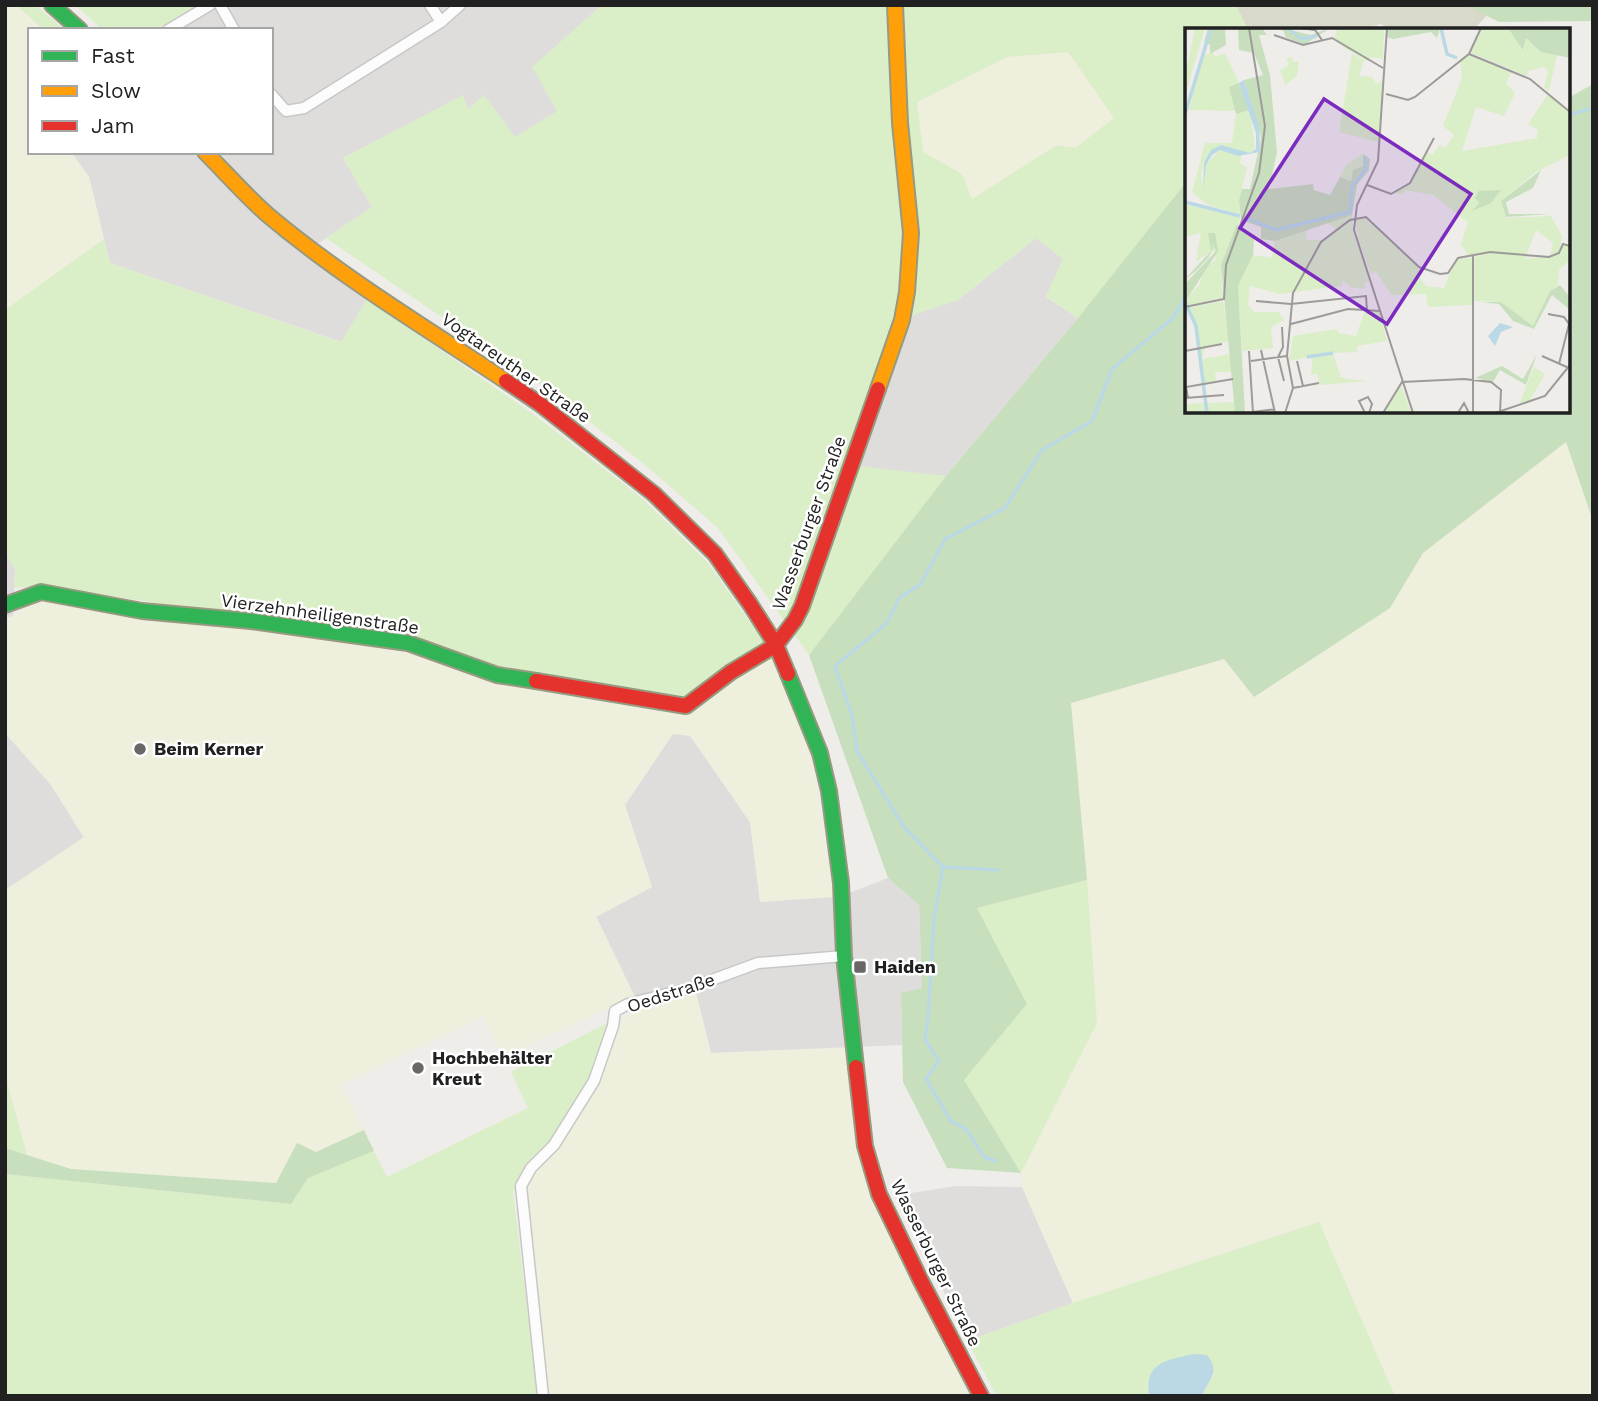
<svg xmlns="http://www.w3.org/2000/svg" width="1598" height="1401" font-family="'Work Sans',sans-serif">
<rect width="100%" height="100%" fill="#efedea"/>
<path fill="#dedddb" d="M201 5H602L533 67 558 111 514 138 484 96 468 110 462 96 343 158 372 207 306 252 367 299 342 342 110 263 89 177 71 152H271V30H156Z
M1036 238 1063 259 1046 297 1078 318 946 476 858 467 913 314 958 300Z
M5 553 15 569 13 616 5 618Z
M5 733 51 785 84 838 5 890Z
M673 733 690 736 750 822 760 902 841 896 888 878 919 905 922 988 901 994 902 1045 711 1053 695 989 636 999 596 916 652 887 625 805Z
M956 1186 1022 1187 1073 1303 967 1341 898 1195Z"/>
<path fill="#d8d8cb" d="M1236 5H1497L1473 30H1389L1381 24 1360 30H1248Z"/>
<path fill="#eeefdc" d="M5 5H16L44 30H30V152H71L89 177 104 239 5 310Z
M1068 51 1114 119 1075 149 1057 145 971 200 962 174 922 152 917 102 1007 57Z
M1567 442 1593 521V1396H1395L1319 1222 1073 1303 1022 1187 1021 1173 1097 1023 1071 703 1224 659 1254 697 1390 608 1422 553Z
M40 600 258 629 403 645 679 709 696 710 737 677 772 657 813 763 833 897 760 902 750 822 691 736 673 734 625 805 652 887 596 917 636 999 600 1012 503 1058 483 1016 342 1085 364 1130 316 1152 276 1183 71 1169 27 1155 5 1074V890L84 837 51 785 5 733V618L13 616Z
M695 989 711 1053 844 1048 859 1156 873 1203 970 1396H548L528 1194 534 1174 558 1149 597 1082 622 1021 636 1007Z"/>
<path fill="#daeec7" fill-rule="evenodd" d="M16 5H36L64 30H44Z
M75 5H201L155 30H103Z
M602 5H1236L1248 30H1187V181L1078 318 1046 297 1063 259 1036 238 958 300 913 315 858 466 946 476 809 655 718 528 643 463 541 385 326 238 372 207 343 158 463 95 468 109 484 95 515 137 557 111 532 67ZM1068 52 1114 118 1075 148 1057 145 972 199 962 174 923 152 917 102 1007 57Z
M104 239 110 263 341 342 367 299 533 414 643 499 708 563 765 643 710 678 686 697 499 669 408 637 224 613 43 586 14 588 15 569 5 553V310Z
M1087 880 1097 1023 1021 1173 964 1080 1027 1004 977 908Z
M611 1021 589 1079 549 1146 526 1167 513 1192 538 1396H5V1174L291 1204 308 1178 374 1151 387 1177 528 1108 511 1072Z
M5 1074 27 1155 5 1148Z
M1319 1222 1395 1396H1202L1214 1374 1147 1383 1149 1396H997L967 1341 1073 1303Z"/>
<path fill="#c8dfbd" d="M1465 5H1593V21L1499 22Z
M1593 84V521L1566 442 1423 553 1390 608 1254 697 1224 659 1071 703 1087 880 977 908 1027 1004 964 1080 1021 1173 947 1168 903 1082 901 993 922 988 919 905 888 878 809 655 946 476 1078 318 1187 181V411H1568V98Z
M364 1130 374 1151 308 1178 291 1204 5 1174V1148L71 1169 276 1183 297 1143 316 1152Z"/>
<path fill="#bad9e4" d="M1194 1354 1207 1355C1221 1372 1209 1379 1202 1396H1149C1144 1362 1167 1360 1194 1354Z"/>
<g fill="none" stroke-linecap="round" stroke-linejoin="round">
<path stroke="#bad9e4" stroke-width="3.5" d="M1568 115 1593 108
M943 867 999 870
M996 1161 984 1157 966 1129 951 1121 926 1079 939 1061 925 1040 928 1018 934 919 943 867 904 827 857 751 852 716 835 666 887 623 900 597 920 585 945 539 1005 508 1042 450 1092 421 1112 369 1173 318 1187 295"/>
<g stroke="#c8c7c6" stroke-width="13">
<path id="street" d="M220 5 234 30
M430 5 441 22
M168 30 210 5
M271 94 286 111 304 108 441 22 460 5
M543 1396 521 1186 531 1168 554 1145 594 1081 613 1026 615 1011 628 1004 690 988 758 963 844 956"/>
</g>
<g stroke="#979a80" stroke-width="18">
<path id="fast" d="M52 5 80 30
M5 605 41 592 142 611 251 621 408 643 497 675 536 681
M788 674 820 753 829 791 841 883 844 956 856 1067"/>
</g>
<g stroke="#979a80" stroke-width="18">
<path id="slow" d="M205 152C226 173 247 197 269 216 343 278 426 328 506 381
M878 389 902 320 907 292 911 233 900 123 895 5"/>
</g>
<g stroke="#979a80" stroke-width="18">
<path id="jam" d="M506 381 540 404 654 494 715 554 750 604 776 645 788 674
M536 681 686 706 731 672 776 645 795 620 802 606 878 389
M856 1067 865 1146 879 1194 921 1281 981 1396"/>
</g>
<use href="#street" stroke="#fdfcfc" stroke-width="10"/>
<use href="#fast" stroke="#30b455" stroke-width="14"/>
<use href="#slow" stroke="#ff9f0a" stroke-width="14"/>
<use href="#jam" stroke="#e5322d" stroke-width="14"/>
</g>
<g fill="#696867" stroke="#fff" stroke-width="2.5">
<circle cx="140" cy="749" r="7"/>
<rect x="853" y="960" width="14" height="14" rx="3.5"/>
<circle cx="418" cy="1068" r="7"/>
</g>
<g text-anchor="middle" stroke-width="5" stroke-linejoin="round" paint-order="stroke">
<g font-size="18" fill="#212121" stroke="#fff">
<text transform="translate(516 368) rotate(35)" y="6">Vogtareuther Straße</text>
<text transform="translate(809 523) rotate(-70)" y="6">Wasserburger Straße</text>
<text transform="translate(320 614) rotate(8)" y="6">Vierzehnheiligenstraße</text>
<text transform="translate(671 993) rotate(-18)" y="6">Oedstraße</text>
<text transform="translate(936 1263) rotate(64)" y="6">Wasserburger Straße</text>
</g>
<g font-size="18" font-weight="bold" fill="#212121" stroke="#fff" text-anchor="start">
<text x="154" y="755">Beim Kerner</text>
<text x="874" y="973">Haiden</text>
<text x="432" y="1064">Hochbehälter<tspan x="432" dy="21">Kreut</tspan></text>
</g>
</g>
<g transform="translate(1185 28)">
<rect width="385" height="385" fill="#efedea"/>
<path d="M10 0H20L0 67V48ZM153 0H199L198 31 186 29 184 34 161 21 149 10ZM297 0H323L338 21 341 10 356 24 372 27 364 63 359 59 363 43 359 39 343 43 342 48 286 25ZM28 25 30 29 40 25 54 55 44 59 52 83 4 82 17 27ZM167 26 179 32 174 48 187 49 191 56 199 52 193 114 154 104ZM284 27 327 43 321 55 330 65 319 88 291 79 277 123 352 110 353 102 343 96 363 66 382 81 385 74V127L351 144 316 173 321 190 366 188 377 208 375 222 378 217 385 219V232L374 242 373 257 365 263 348 298 316 274 289 273V229L311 224 284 229 276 216 283 194 248 167 220 162 219 166 207 165 224 157 242 124 248 127 254 117 260 120 269 107 258 98 277 50 275 30ZM351 202 368 215 365 228 340 231ZM107 29 109 34 114 33 112 48 100 57 95 42 104 37 101 30ZM65 82 70 121 65 125 36 118 19 133 16 147 18 160 21 136 35 122 56 127 55 135 62 140 54 172 55 186 23 177 7 164 20 115H47L51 86ZM178 126V138L167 153 155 149 162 136ZM0 176 55 190 36 237 38 270 3 278 0 274 15 255 19 241 31 231 23 205 26 223 11 234 16 205 0 209ZM167 187 168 204 186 254H180V261L165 259 158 252 157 258 94 266 65 258 63 277 69 284H94L99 292 86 299 88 320 57 323 53 258 68 227 87 230 90 213 122 202 121 212H137L151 201 143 195ZM181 190 236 241 235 250 241 258 259 260 271 231 287 230V277L243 279 241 266 207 267 191 244 186 246 173 211 170 191ZM38 273 44 313 20 319 17 331 46 326 48 344H30L31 353 17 356 9 299 2 280ZM180 283 194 284 202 313 172 318V324L148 325 156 350 183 353 135 357 132 346 126 347 128 328 104 333 108 308 151 301 154 305 171 308ZM349 339 360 346 345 372 334 377ZM216 357 226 385H199ZM51 374 50 385H0V376Z" fill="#daeec7" fill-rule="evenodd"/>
<path d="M23 0H40L41 17 25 26V17L19 14ZM53 0H77L82 7H74L85 47 92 124 84 161 128 156 129 162 145 167 155 149 166 153 168 142 178 138V126L185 131 184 142 172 157 167 187 90 213 76 211V199L56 192 54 172 57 161H65L76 110 59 52 78 47 69 25 54 22ZM97 0 126 7 145 0 119 17 101 9ZM203 0H255L252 10 246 4 208 11 202 9ZM323 0H385V30L356 24 341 10 338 22ZM54 55 65 82 51 86 44 59ZM356 142 348 160 321 174 324 186H366L321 189 316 173ZM316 162 306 175 287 183 294 175 290 170 294 163ZM52 196 69 211 68 227 53 258 60 385H50L36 237ZM23 205H30L33 223 0 274V256L31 223 27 215 28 221 23 230 11 243 0 251 26 223ZM375 257 385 269V282L367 267 349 301 328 293 314 276 296 274H316L348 298 365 263ZM352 326 341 357 315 342 308 354 290 350 317 338 338 351Z" fill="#c8dfbd"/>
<path d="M59 52 74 98 75 124 53 128 35 122 27 127 21 137 18 162 19 134 26 122 36 117 65 125 71 121V105L54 55ZM315 295 328 299 316 304 310 318 303 308Z" fill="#bad9e4"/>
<path fill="none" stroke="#bad9e4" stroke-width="3.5" d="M103 0 116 11 132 8M256 0 262 26 272 30M0 86 26 0M0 174 55 188M61 190 91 202 165 184 167 159 181 141 180 129M0 274 11 298 22 385M122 329 148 325"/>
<path fill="none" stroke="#9d9b9a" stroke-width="2" d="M115 0 130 2 137 12M202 0 193 133 172 177 169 202 228 385M89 7 118 17 147 10 198 40M284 26 296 0M201 66 223 72 230 69 284 26 345 51 385 84M182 157 206 166 225 155 249 110M288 228V385M71 273 106 276 181 268 182 283M0 279 39 271 41 237 74 145 80 98 64 0M368 287 363 286 379 289 384 296 374 336M106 296 163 281 195 283M97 299 98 319 93 329 99 353M76 322 90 385M0 323 37 316M64 323 68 385M357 328 384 340M66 333 102 328M112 333 118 358M108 360 134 355M0 370 39 367M3 370 1 359 48 351M68 384 90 381M100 385 108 360 102 328 108 265 136 214 165 192 181 189 234 239 255 246 263 245 273 230 305 224 364 229 374 225 378 216 385 218M180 385 174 373 183 369 187 376 184 385M198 385 217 354 279 351 306 354 316 362 315 385M273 385 279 375 284 385M310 385 360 368 385 337"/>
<path fill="#7b2cbf" fill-opacity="0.15" stroke="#7b2cbf" stroke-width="3.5" d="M139 71 286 166 202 296 55 200Z"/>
<rect width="385" height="385" fill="none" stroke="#212121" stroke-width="3.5"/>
</g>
<rect width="1598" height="1401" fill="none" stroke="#212121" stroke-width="14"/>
<rect x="28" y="28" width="245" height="126" fill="#ffffff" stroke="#a6a6a6" stroke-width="2"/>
<rect x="42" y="51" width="35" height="10" fill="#30b455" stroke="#a6a6a6" stroke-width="2"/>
<text x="91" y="63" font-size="21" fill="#212121">Fast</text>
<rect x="42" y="86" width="35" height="10" fill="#ff9f0a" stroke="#a6a6a6" stroke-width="2"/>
<text x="91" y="98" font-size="21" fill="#212121">Slow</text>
<rect x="42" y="121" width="35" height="10" fill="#e5322d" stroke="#a6a6a6" stroke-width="2"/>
<text x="91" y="133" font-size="21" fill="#212121">Jam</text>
</svg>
